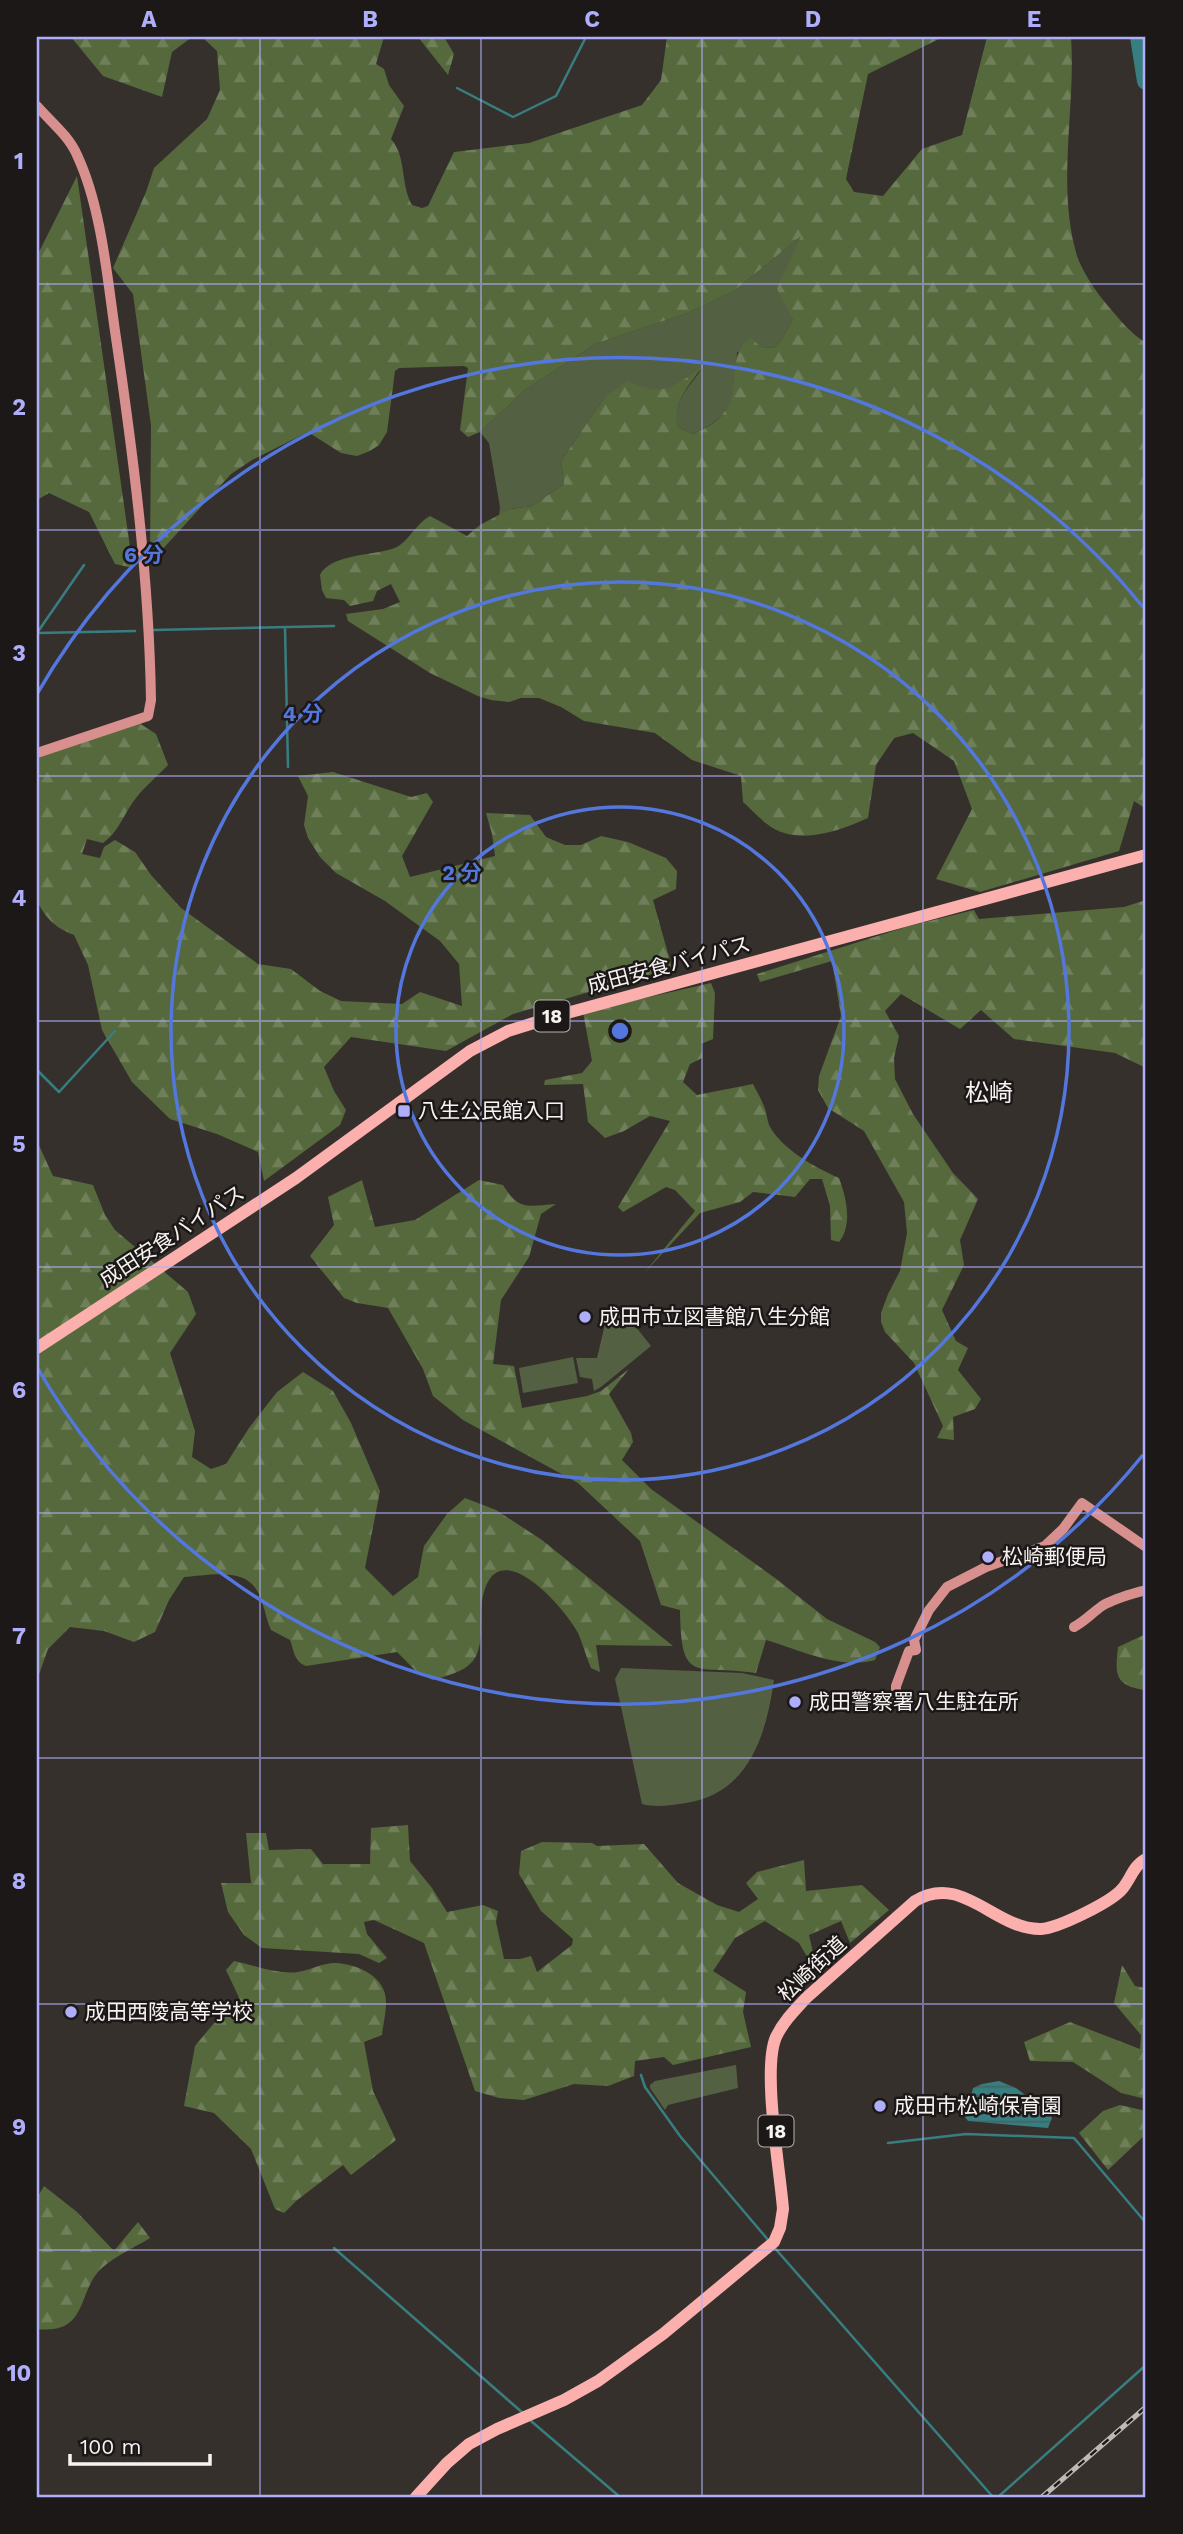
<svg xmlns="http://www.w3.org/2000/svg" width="1183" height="2534" font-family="'Work Sans','Noto Sans JP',sans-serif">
<defs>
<pattern id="forest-firs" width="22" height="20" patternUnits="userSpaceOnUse" patternTransform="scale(1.75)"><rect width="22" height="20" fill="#55693d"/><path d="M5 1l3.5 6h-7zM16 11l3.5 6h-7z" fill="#6e7f5a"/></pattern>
<pattern id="water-rules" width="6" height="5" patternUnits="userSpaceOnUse" patternTransform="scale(1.75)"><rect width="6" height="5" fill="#387e80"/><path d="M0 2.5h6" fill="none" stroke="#416464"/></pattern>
</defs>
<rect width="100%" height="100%" fill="#36302d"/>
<path fill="#536142" d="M802 235 793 319 783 337 774 348 761 347 737 352C735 394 735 416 693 434L678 427C672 403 688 388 701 370L668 390H648L604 398 561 461 564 484 532 506 510 509 499 516 500 507 489 443 480 432 525 390 595 344 688 313 734 291Z
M621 1308 651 1346 601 1387 594 1391 592 1379 580 1377 576 1358H597L605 1324Z
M573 1357 578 1383 523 1393 519 1368Z
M621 1668 742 1673 774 1680C766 1736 749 1793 686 1803 671 1805 657 1808 642 1804L615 1679Z
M736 2065 738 2088 668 2105 665 2110 650 2088V2085L655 2081Z"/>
<path fill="url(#forest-firs)" d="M71 37H192L172 52 162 97 103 76Z
M202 37H384L376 64 384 69 389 85 404 106 391 139C407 157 400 184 412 205L422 208 428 206 454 152 529 143 642 105 661 80 667 37H943L868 74 846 179 854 192 883 196 922 149 962 135 987 37H1071C1076 109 1056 185 1077 256 1083 273 1096 292 1108 306 1120 320 1130 333 1146 343V809L1134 801 1119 851 980 892 936 879 972 809 954 761 913 733 894 738 876 765 868 818C839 831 796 847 767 824 759 818 751 809 743 802L741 776 692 760 655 733 584 721 561 707 539 698H521L509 702 491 700 478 696 430 673 348 621 346 614 383 609 400 602 391 584 377 591 373 601 350 606 344 600 326 598 322 590 320 575C329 555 373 555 392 549 407 545 415 524 430 516L467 536 480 525 510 509 532 506 564 484 561 461 604 398 627 381C666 397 669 389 702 367 689 386 672 402 678 427L693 434C759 408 717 358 751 338L761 347 774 348 783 337 793 319 777 289 801 236 734 291 688 313 595 344 525 390 480 432 468 437 460 430 468 368 464 366 399 368 395 371 387 432 379 445 370 451 357 456 341 453 308 432 252 460 231 474 150 563 151 425 133 294 113 268 146 192 154 168 207 119 220 90 217 51Z
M418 37H444L454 54 448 75Z
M77 176 133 568 115 564 89 512 49 493 37 500V256Z
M139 723 156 734 168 765C158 776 145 786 136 798 124 813 119 832 103 843L87 839 82 854 100 858 104 847 115 840 135 852 151 875 181 908 258 964 291 969 320 991 341 1001 402 1004 420 992 462 1006 459 964 440 941 385 901 336 873 320 857 308 838 304 825 308 796 298 776 333 772 411 797 427 793 433 802 402 856 410 877 495 856 492 834 486 813 530 815 546 837 565 845H581L601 836 628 842 666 858 677 871 676 889 653 900 672 968 513 1014 446 1051 351 1037 324 1067 334 1091 346 1110 340 1125 264 1181 258 1152 217 1134 170 1119 132 1082 102 1030 88 965 74 935C56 928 46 919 37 901V759L58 747Z
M1146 900V1068L1115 1053 1014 1039 981 1010 960 1029 901 994 885 1011 899 1036 894 1058 895 1079 913 1114 953 1173 978 1199 960 1240 964 1265 942 1310 956 1341 968 1348 958 1370 981 1399 975 1409 953 1417 954 1440 937 1438 943 1426 914 1363 885 1332 881 1322V1313L888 1294 900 1271 907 1233 904 1202 864 1131 828 1108 818 1090 819 1076 841 1016 832 961 760 982 757 974 909 926 974 910 979 919 1124 907Z
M711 983 715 993 713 1039 701 1044 702 1058 690 1064 683 1082 697 1095 753 1084C757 1092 762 1100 765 1109 767 1114 767 1120 769 1125 780 1148 816 1168 839 1178 846 1197 853 1224 839 1242L831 1240 830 1206 822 1179H810L795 1197 753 1192 740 1202 700 1213 645 1272 695 1211 675 1190 666 1187 623 1212 618 1207 670 1121 650 1116 624 1131 605 1138 588 1122 583 1084 544 1085 545 1080 582 1073 592 1061 583 1012Z
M37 1141 53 1176 93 1185 105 1215 115 1230 188 1292 196 1314 170 1353 195 1431 192 1457 211 1469 226 1464 249 1428 277 1392 303 1372 333 1391 351 1423 380 1491 365 1568 393 1596 418 1577 424 1546 447 1514 465 1498 496 1510 542 1540 673 1646 596 1645 600 1672 591 1668C586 1657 583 1644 578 1633 568 1613 511 1545 489 1580 475 1603 486 1632 477 1654 470 1671 449 1675 433 1680L418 1673 397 1652 306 1666C294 1661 294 1651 290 1640L271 1630C265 1617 264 1600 256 1589 242 1567 206 1576 184 1577L169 1600 155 1632 134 1642 104 1631 70 1627 48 1649 37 1680Z
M362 1180 375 1227 415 1220 479 1180 503 1185C519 1211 528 1206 556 1204L541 1214 529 1257 501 1300 493 1364 514 1366 522 1408 587 1396 601 1391 629 1369 609 1394 631 1433 633 1442 622 1460 651 1489 775 1578 827 1619 875 1642 880 1647 875 1660C840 1670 800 1650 766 1640L756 1673C695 1664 681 1686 680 1610L661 1605 640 1541 578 1483 463 1420 433 1396 423 1369 388 1308 357 1303 344 1298 310 1256 334 1225 328 1197Z
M1146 1634V1690C1114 1686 1115 1674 1118 1647Z
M408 1825 410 1861 432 1888 447 1912 483 1905 498 1911 496 1922 504 1959H520L531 1956 537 1972 572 1945 573 1939 541 1911 519 1874 521 1851 542 1842 592 1843 597 1846 644 1844 678 1883 717 1905 739 1912 758 1899 746 1883 757 1872 804 1860 806 1891 862 1885 889 1910 850 1943 841 1921 809 1935 814 1957 809 1960 799 1943 765 1921 735 1938 713 1971 746 1992 743 2012 751 2047 673 2065 664 2057 635 2061 634 2076 608 2086 574 2084 524 2100 499 2098 475 2091 424 1943 374 1920 364 1922 367 1934 387 1958 379 1963 359 1954 262 1948 244 1935 228 1912 221 1883H251L246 1833H266L269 1850 311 1849 323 1864H370L371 1828Z
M234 1961C253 1965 279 1975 298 1972 311 1970 322 1963 335 1963 358 1964 387 1977 386 2003 386 2013 383 2025 382 2035L364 2042 373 2091 396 2140 351 2175 343 2165 296 2201 284 2213 275 2209 251 2149 214 2113 184 2106 195 2046 219 2017 243 2006 226 1970Z
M1122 1965 1135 1986 1146 1988V2099L1121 2093 1073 2062 1030 2061 1024 2042 1070 2022 1140 2049 1141 2035 1114 2003Z
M1120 2105 1146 2111V2134L1108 2170 1079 2133 1103 2111Z
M44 2186 77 2212 114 2251 138 2222 150 2238C135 2247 116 2256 103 2267 76 2290 90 2335 37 2329V2198Z"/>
<path fill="url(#water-rules)" d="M999 2081 1016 2088 1050 2114 1052 2118 1048 2128 968 2121 965 2117 962 2107 970 2100 973 2088 982 2084Z"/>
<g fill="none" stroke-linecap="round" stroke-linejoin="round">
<path stroke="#387e80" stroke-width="2.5" d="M457 88 513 117 556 96 586 37
M285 628 288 767
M154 630 334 626
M37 633 135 631
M37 633 84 565
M37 1070 59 1092 115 1031
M641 2075 645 2087 680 2136 769 2241
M888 2143 966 2134 1074 2138 1146 2223
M773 2246 993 2497
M334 2248 524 2414
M531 2421 620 2497
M998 2497 1146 2365"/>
<path stroke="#387e80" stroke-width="18" d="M1139 37 1146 81"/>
<path stroke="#d8908e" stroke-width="10" d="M37 106C51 122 69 136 77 155 101 206 107 275 115 331 133 453 149 576 151 700L148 716 37 753
M1074 1627C1085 1621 1092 1613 1102 1606 1115 1598 1132 1594 1146 1590
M896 1700V1686L909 1651 916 1650 914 1640 929 1610 947 1587 986 1567 1045 1546 1063 1529 1082 1503 1146 1547"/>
<path stroke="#fbb0ae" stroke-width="12" d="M37 1348 296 1178 470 1051 508 1031 556 1016 1146 855
M416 2497 447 2463 469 2444 497 2429 564 2400 598 2381 663 2334 774 2242 780 2228 783 2209C780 2170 762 2069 776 2037 783 2022 795 2010 806 1998L915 1901C962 1872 995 1930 1041 1929 1058 1928 1112 1902 1123 1888 1131 1878 1134 1865 1146 1859"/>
<g stroke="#bdb9b6" stroke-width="5">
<path id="rail" d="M1042 2497 1146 2407"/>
</g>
<use href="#rail" stroke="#1b1817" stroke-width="2.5" stroke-dasharray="8" stroke-linecap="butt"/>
</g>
<path fill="none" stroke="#afaefa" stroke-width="2" stroke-opacity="0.55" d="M260 37V2497M481 37V2497M702 37V2497M923 37V2497M37 284H1146M37 530H1146M37 776H1146M37 1021H1146M37 1267H1146M37 1513H1146M37 1758H1146M37 2004H1146M37 2250H1146"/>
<g fill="none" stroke="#5477de" stroke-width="3.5">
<circle cx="620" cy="1031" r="224"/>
<circle cx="620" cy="1031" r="449"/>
<path d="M1143 1455A673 673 0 0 1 37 1367M37 694A673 673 0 0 1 1143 607"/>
</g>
<g fill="#afaefa" stroke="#1b1817" stroke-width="2.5">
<rect x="397" y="1104" width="14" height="14" rx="3.5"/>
<circle cx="585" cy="1317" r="7"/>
<circle cx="988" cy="1557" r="7"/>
<circle cx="795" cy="1702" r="7"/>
<circle cx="71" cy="2012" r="7"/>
<circle cx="880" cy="2106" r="7"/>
</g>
<g text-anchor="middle" stroke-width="5" stroke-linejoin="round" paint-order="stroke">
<g fill="#1b1817" stroke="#b5b1b0" stroke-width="2">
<rect x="534.5" y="1000.5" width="35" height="31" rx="5"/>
<rect x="758.5" y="2115.5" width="35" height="31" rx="5"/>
</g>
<g font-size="19" font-weight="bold" fill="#f7f3f1">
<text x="552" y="1023">18</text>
<text x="776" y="2138">18</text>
</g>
<g font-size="21" fill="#f7f3f1" stroke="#1b1817">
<text transform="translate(669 965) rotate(-15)" y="7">成田安食バイパス</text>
<text transform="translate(172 1236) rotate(-33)" y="7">成田安食バイパス</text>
<text transform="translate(812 1969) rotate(-43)" y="7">松崎街道</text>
</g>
<g font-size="21" fill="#f7f3f1" stroke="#1b1817" text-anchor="start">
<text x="418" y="1118">八生公民館入口</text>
<text x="599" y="1324">成田市立図書館八生分館</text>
<text x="1002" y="1564">松崎郵便局</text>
<text x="809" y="1709">成田警察署八生駐在所</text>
<text x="85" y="2019">成田西陵高等学校</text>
<text x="894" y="2113">成田市松崎保育園</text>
</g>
<g font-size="24" fill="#f7f3f1" stroke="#1b1817">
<text x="989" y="1101">松崎</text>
</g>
</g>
<circle cx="620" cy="1031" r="10" fill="#5477de" stroke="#1b1817" stroke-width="3.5"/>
<g font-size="21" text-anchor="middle" font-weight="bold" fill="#5477de" stroke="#1b1817" stroke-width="5" stroke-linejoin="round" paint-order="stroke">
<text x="144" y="562">6 分</text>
<text x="303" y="721">4 分</text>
<text x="462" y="880">2 分</text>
</g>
<rect width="1183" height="2534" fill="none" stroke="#1b1817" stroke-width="77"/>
<path d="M70 2454v10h140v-10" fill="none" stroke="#f7f3f1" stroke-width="3.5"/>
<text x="80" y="2454" font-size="21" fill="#f7f3f1" stroke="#1b1817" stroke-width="5" paint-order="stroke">100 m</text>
<rect x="38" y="38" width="1106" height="2458" fill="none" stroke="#afaefa" stroke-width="2.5"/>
<g font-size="23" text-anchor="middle" font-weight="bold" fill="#afaefa">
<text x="149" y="27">A</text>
<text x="370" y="27">B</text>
<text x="592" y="27">C</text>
<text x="813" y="27">D</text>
<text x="1034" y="27">E</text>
<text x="19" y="169">1</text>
<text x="19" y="415">2</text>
<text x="19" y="661">3</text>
<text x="19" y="906">4</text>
<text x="19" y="1152">5</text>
<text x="19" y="1398">6</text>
<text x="19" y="1644">7</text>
<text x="19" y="1889">8</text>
<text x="19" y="2135">9</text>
<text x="19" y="2381">10</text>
</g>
</svg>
